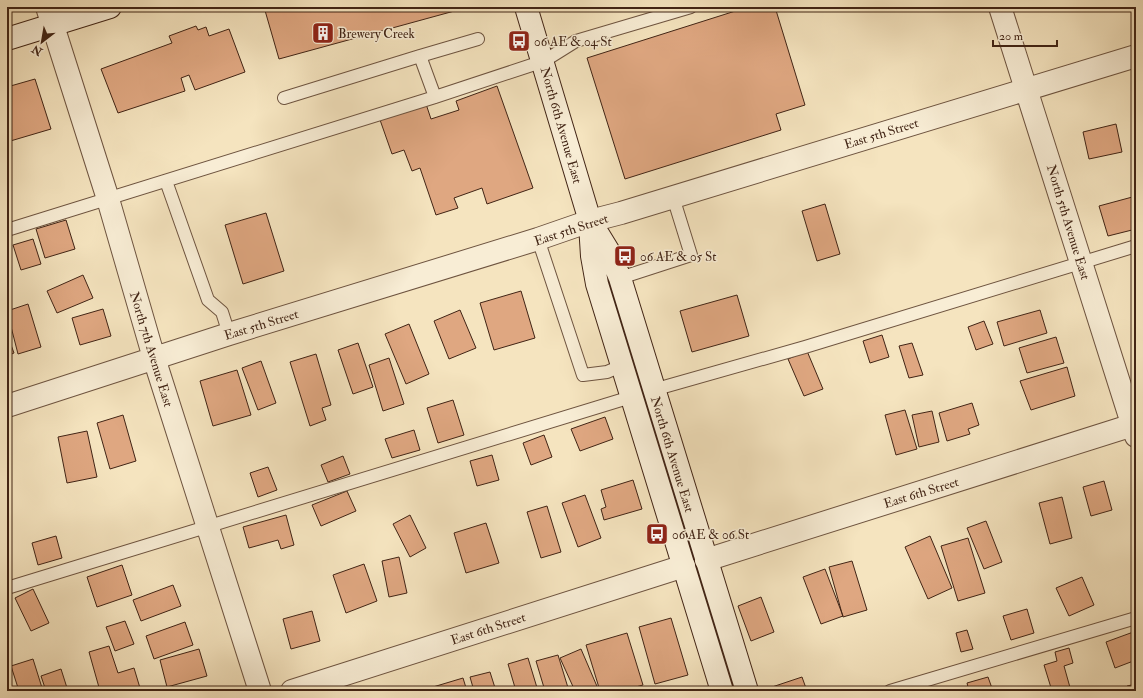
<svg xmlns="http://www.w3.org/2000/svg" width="1143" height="698" font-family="'IM FELL Double Pica',serif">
<rect width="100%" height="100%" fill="#f5e4bf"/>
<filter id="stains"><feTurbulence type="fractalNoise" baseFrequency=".005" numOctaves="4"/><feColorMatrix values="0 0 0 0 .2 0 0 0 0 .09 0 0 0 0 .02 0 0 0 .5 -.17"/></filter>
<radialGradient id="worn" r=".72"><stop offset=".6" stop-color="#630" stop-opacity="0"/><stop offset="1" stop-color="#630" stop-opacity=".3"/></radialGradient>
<path fill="#dfa781" stroke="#412415" d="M264 7H469L279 59Z
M748 7H775L805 105 776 114 781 130 625 179 587 58Z
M196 26 198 30 206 27 209 36 229 29 245 72 195 90 189 75 181 78 185 91 118 113 101 69 172 43 169 36Z
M35 79 51 129 7 142V87Z
M497 86 533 188 487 204 482 188 454 198 458 208 436 215 420 168 412 171 404 150 392 154 379 117 425 101 431 119 459 110 456 101Z
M1116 124 1122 152 1089 159 1083 132Z
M1136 196V229L1108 236 1099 206Z
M825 204 840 254 817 261 802 211Z
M266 213 284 271 243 284 225 225Z
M66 220 75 249 45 258 36 229Z
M33 239 41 264 21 270 13 245Z
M83 275 93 298 57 313 47 291Z
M521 291 535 338 494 350 480 303Z
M737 295 749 336 692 352 680 311Z
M28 304 41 347 18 354 7 311Z
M103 309 111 336 80 345 72 318Z
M460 310 476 348 449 359 434 321Z
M1040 310 1047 333 1004 346 997 322Z
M984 321 993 344 976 350 968 327Z
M409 324 429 374 406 384 385 334Z
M7 334 14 353 7 356Z
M882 335 889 357 870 363 863 341Z
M1056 337 1064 363 1027 373 1019 348Z
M358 343 373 387 353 394 338 350Z
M912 343 923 375 909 378 899 346Z
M807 351 823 389 804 396 788 359Z
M316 354 331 405 322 408 326 420 310 426 290 362Z
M389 358 404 404 383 411 369 365Z
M261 361 276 403 258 410 242 368Z
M1067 367 1075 396 1031 410 1020 381Z
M237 370 251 415 213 426 200 381Z
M453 400 464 435 438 443 427 408Z
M972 403 979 425 968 429 970 434 947 441 939 413Z
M905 410 917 449 896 455 885 415Z
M932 411 939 442 919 447 912 415Z
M123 415 136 461 110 469 97 423Z
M605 417 613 439 580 451 571 429Z
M414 430 420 450 392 458 385 439Z
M87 431 97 477 67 483 58 437Z
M544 435 552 457 531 465 523 443Z
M492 455 499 480 477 486 470 461Z
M343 456 350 474 328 482 321 465Z
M268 467 277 490 258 497 250 473Z
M633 480 642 509 604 520 601 509 606 507 601 490Z
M1104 481 1112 510 1091 516 1083 487Z
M347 491 356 511 321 526 312 505Z
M585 495 601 538 578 547 562 503Z
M1062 497 1072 538 1050 544 1039 503Z
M547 506 561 552 541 558 527 512Z
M286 515 294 545 281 549 278 540 249 548 243 527Z
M410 515 426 548 410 557 393 524Z
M986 521 1002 562 984 569 967 528Z
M486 523 499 563 466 573 454 533Z
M56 536 62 558 38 565 32 543Z
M930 536 952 588 928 599 905 547Z
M968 538 985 593 958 601 941 546Z
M399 557 407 593 389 597 382 561Z
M852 561 867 610 843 617 829 567Z
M364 564 377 601 346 613 333 575Z
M122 565 132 595 97 607 87 577Z
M825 569 843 616 821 624 803 577Z
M1082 577 1094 605 1069 616 1056 588Z
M173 585 181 606 141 621 133 600Z
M33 589 49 623 31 631 15 598Z
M761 597 774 632 751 641 738 606Z
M1027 609 1034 633 1011 640 1003 616Z
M312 611 320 641 291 649 283 619Z
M671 618 688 675 655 684 639 627Z
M125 621 134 644 115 651 106 627Z
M185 622 193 645 154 659 146 636Z
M967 630 973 649 961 652 956 633Z
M1136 631V660L1115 668 1106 642Z
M627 633 643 685 621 691H600L586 645Z
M109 646 118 673 134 668 140 688 128 691H100L89 652Z
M1069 648 1073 663 1064 666 1071 691H1052L1044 665 1057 661 1055 652Z
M199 649 207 676 167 687 160 660Z
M581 649 599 691H575L560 658Z
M558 655 569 691H545L536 661Z
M528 658 538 691H516L508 664Z
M33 659 43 691H19L11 666Z
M61 669 68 691H46L41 676Z
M490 672 496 691H474L470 677Z
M802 677 807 691H766V689Z
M988 677 993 691H969L967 683Z
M463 678 467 691H423V690Z
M1136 684V691H1129L1127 686Z"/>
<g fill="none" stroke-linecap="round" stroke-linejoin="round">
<g stroke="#6e5440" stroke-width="14">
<path id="lane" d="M435 97 420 56 478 39
M284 98 420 56
M166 181 208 300 222 312 229 334
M7 230 435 97 544 61 576 41 691 7
M538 239 583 375 607 372 621 366
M620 278 691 255 673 197
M653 390 805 347 1136 246
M7 588 631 397
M890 691 1136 618"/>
</g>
<g stroke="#6e5440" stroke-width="24">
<path id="street" d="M47 7 108 199 154 358 260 691
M1000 7 1136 436
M7 406 229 334 538 239 590 221 621 213 1136 56
M706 560 1136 424
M292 691 684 566"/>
</g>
<g stroke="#412415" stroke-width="24">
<path id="secondary" d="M526 7 590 221 609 252 620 278 747 691
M7 39 110 7
M590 224 592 256 597 284 722 691"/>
</g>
<use href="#lane" stroke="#f8edd5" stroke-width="12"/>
<use href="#street" stroke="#f8edd5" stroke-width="22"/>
<use href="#secondary" stroke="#f8edd5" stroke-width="22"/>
</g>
<defs>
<g id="building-square" transform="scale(1.15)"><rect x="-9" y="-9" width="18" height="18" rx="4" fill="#8f2418" stroke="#f8edd5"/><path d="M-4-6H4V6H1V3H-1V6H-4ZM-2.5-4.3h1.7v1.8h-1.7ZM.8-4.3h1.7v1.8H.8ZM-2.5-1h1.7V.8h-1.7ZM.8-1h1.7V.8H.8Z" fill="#fff"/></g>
<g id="bus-square" transform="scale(1.15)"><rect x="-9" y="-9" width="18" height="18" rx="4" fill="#8f2418" stroke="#f8edd5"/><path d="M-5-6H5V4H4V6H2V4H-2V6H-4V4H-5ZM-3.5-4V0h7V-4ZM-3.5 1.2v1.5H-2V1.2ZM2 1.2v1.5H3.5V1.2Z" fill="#fff"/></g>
</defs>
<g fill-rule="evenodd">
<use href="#building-square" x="323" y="33"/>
<use href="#bus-square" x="519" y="41"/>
<use href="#bus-square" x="625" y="256"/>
<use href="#bus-square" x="657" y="534"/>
</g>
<g text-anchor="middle" stroke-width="3" stroke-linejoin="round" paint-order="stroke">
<g font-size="13" fill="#412415" stroke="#f8edd5" text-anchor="start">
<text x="338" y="38">Brewery Creek</text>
<text x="534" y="46">06 AE &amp; 04 St</text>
<text x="640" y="261">06 AE &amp; 05 St</text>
<text x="672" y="539">06 AE &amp; 06 St</text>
</g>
<g font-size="13" fill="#412415" stroke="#f8edd5">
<text transform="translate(562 125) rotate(74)" y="5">North 6th Avenue East</text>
<text transform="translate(881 133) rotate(-17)" y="5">East 5th Street</text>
<text transform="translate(1069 222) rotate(73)" y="5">North 5th Avenue East</text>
<text transform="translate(571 229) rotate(-18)" y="5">East 5th Street</text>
<text transform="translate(261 324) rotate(-17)" y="5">East 5th Street</text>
<text transform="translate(152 349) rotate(73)" y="5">North 7th Avenue East</text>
<text transform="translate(673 454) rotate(73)" y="5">North 6th Avenue East</text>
<text transform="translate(921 492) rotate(-17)" y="5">East 6th Street</text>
<text transform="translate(488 628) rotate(-18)" y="5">East 6th Street</text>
</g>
</g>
<rect width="1143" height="698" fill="none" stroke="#f5e4bf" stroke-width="24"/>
<rect x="8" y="8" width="1127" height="682" fill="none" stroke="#412415" stroke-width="2"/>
<rect x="12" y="12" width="1119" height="674" fill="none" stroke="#412415"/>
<g transform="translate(42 42) rotate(211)" stroke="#f8edd5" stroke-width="3" paint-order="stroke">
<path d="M0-3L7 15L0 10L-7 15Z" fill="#412415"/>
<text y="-6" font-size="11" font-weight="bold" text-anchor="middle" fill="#412415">N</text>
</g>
<path d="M993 40v6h64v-6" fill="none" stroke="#412415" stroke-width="2"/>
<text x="999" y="40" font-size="12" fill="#412415" stroke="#f8edd5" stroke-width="3" paint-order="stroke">20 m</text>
<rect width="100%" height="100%" filter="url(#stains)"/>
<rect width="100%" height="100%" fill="url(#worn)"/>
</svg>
